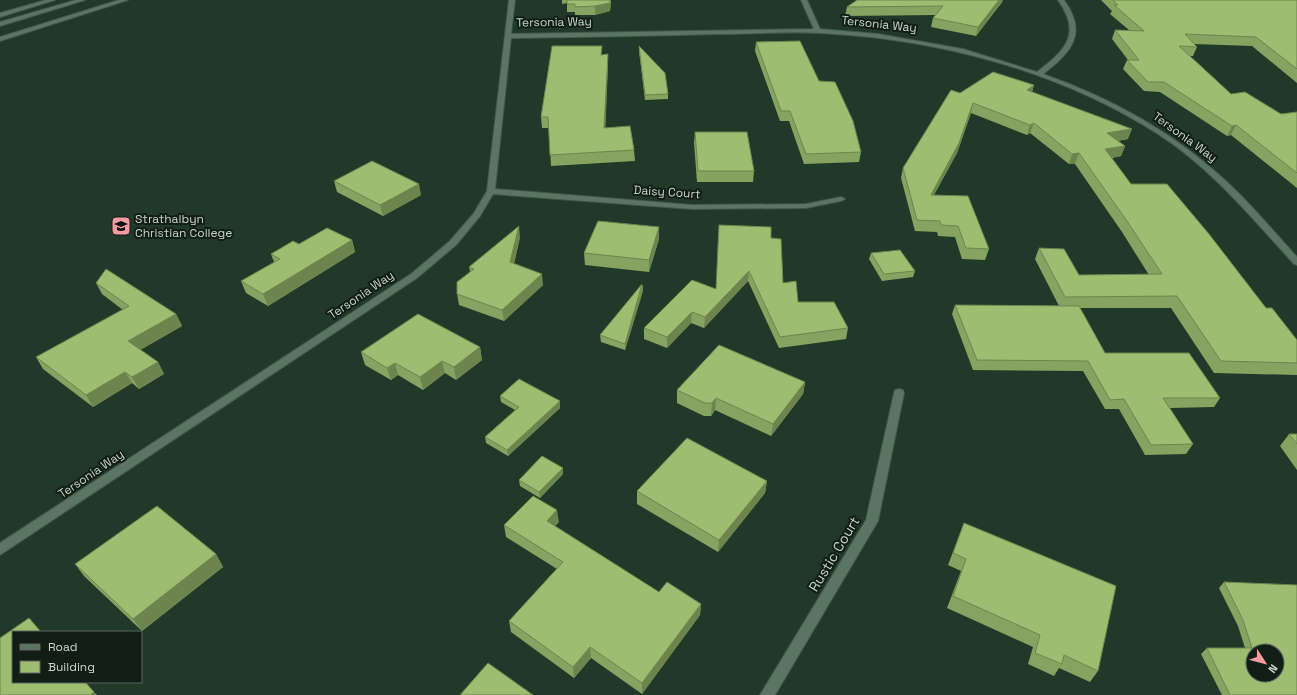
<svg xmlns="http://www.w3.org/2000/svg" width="1297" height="695" font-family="'Space Grotesk',sans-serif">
<rect width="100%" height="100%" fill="#203929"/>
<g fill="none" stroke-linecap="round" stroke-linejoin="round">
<g stroke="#415749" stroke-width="2">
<path id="minor" d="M46 0H55L0 17V13Z
M76 0H85L0 26V22Z
M119 0H128L0 41V37Z
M509 0H515L511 34 814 29 801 0H807L820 29 878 34 963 49 1037 72C1066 50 1082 34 1058 0H1064C1088 33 1072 52 1043 74 1111 98 1175 133 1228 183 1253 206 1274 232 1297 257V265L1294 264C1252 218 1211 168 1158 134 1058 70 937 39 820 33 786 31 751 34 717 34 648 36 580 37 511 38L495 189 692 205 806 204 841 197 845 199 841 201 806 208 692 209 493 194 480 216 456 245 417 278 0 555V543L411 274 450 241 474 213 487 191Z
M899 389 903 390 904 393 878 521 775 695H760L866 520 894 393 895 390Z"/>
</g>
<use href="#minor" fill="#5b7563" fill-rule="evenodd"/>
</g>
<path fill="#87a361" d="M562 0H611L610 11 595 15H575V12H567V3L562 4Z
M1101 0H1297V83L1252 46 1194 44 1197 47 1193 56H1190L1231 94 1281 114 1297 112V188L1231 135 1227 136 1160 92 1144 91 1123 69 1127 60H1128L1112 39 1115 30H1129L1110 14 1112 11Z
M1003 1 976 36 931 27 933 18 936 15 845 16 847 7Z
M756 42 819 81 861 152 859 162 804 164 789 121H780L755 51Z
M639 46 668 94V99L645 100 639 51Z
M602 55 608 64 605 128 634 150 635 161 551 166 549 128H542L541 117Z
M1034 85 1032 92 1128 139 1118 141 1125 146 1121 156 1112 158 1131 184 1266 308 1297 340V375L1214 373 1171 308H1080L1105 353 1220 398 1214 407 1170 408 1193 444 1186 454 1145 455 1119 409H1105L1083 371 973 370 952 314 955 305 1059 306 1035 259 1039 248 1079 275H1149L1122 232 1075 164H1069L1030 133 1027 135 971 113 957 153 934 195 989 249 985 260 962 259 955 237 938 236 937 232 915 231 901 178 903 168 960 93Z
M695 132 754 171 753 182H697L694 143Z
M334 181 421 195 383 216 337 192Z
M520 237 514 264 543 285 504 321 459 305 457 294 470 271 469 267Z
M771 238 783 283 798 302 848 328 846 339 779 348 748 281 704 328 691 323 667 348 644 339V328L716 289Z
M659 239 649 272 585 265 584 253Z
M352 240 355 252 268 306 246 293 241 281 274 262 271 254 299 244Z
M871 253 915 271 913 277 882 281 869 259Z
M96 283 176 314 182 326 140 350 158 362 164 374 139 389 132 383 93 407 43 369 36 357 123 310 102 294Z
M643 285V291L625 350 601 342 600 335Z
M480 347 482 360 456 380 445 373 423 390 398 375 391 380 365 365 361 352Z
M805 382 803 394 771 436 715 410 711 416H704L677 403V390Z
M500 396 560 401V408L508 456 486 443 485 437 515 410 501 402Z
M1289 434H1297V470L1280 446Z
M563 474 540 498 520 486 519 480Z
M767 481 765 493 718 552 637 504V491Z
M559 522 555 526 659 592 701 604 700 615 642 694 591 658 574 678 511 632 509 621 557 569 506 537 504 525Z
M964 523 1098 671 1090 682 1059 668 1054 676 1028 664 1033 647 947 608 961 571 948 565Z
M216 554 223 567 142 631 84 576 75 564Z
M1224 582 1297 695H1222L1201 654 1207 648H1245L1238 626 1219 588Z"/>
<path fill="#6e844f" d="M611 0 610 11 595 15V6Z
M999 0H1003L976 36 978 27Z
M608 54V64L605 139 604 128Z
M1034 85 1031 95 1027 90Z
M973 103 971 113 957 153 928 205 931 195Z
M1034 123 1030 133 1027 135 1030 125Z
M1236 125 1231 135 1227 136 1232 126Z
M1132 129 1128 139 1103 143 1107 133Z
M1125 146 1121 156 1101 159 1105 149Z
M1079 153 1075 164H1069L1072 154Z
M419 184 421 195 383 216 380 205Z
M519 226 520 237 512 273 510 262Z
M659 227V239L649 272V260Z
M352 240 355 252 268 306 263 294Z
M749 271 748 281 704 328 705 317Z
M542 274 543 285 504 321 502 310Z
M643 285V291L625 350V344Z
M692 312 691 323 667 348V337Z
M176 314 182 326 135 353 128 341Z
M480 347 482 360 456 380 454 367Z
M442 361 445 373 423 390 420 377Z
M158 362 164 374 139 389 132 377Z
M395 363 398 375 391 380 387 368Z
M125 372 132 383 93 407 86 395Z
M805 382 803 394 771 436 773 424Z
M716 398 715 410 711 416 712 403Z
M560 401V408L508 456 507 450Z
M563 468V474L540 498 539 492Z
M767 481 765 493 718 552 719 540Z
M557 510 559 522 548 533 547 521Z
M216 554 223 567 142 631 133 619Z
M701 604 700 615 642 694V683Z
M590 647 591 658 574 678 573 667Z
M85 682 97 695H90Z"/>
<path fill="#9dbd71" stroke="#6e844f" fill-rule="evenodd" d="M567 0H610V3L595 6 575 7V4H567Z
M857 0H999L978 27 933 18 943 6 847 7Z
M1113 0H1297V69L1256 37 1185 34 1197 47 1179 46 1231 94 1245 92 1281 114 1297 112V173L1236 125 1232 126 1164 82H1148L1127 60H1139L1115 30 1144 31 1114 5H1118Z
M800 41 819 81 835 82 853 121 861 152 806 154 790 111H781L756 42Z
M552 46H602L601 55 608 54 604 128 630 126 634 150 550 155 548 117H541Z
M639 46 665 73 668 94 645 95Z
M993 72 1034 85 1027 90 1132 129 1107 133 1125 146 1105 149 1131 184H1167L1209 234 1266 308H1272L1297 340V363L1221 361 1177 296 1065 297 1039 248 1064 249 1079 275 1162 274 1127 221 1079 153 1072 154 1034 123 1030 125 973 103 959 143 931 195 968 196 989 249 966 248 958 226 941 225 940 221 917 220 903 168 951 90 960 93Z
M695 132H747L754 171H698Z
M372 161 419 184 380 205 334 181Z
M598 221 659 227 649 260 584 253Z
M719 225 771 227V238L781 239 783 283 796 281 798 302H834L848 328 780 337 749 271 705 317 692 312 667 337 644 328 692 280 716 289Z
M519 226 510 262 542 274 502 310 457 294V282L474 269 469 267Z
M327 228 352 240 263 294 241 281 280 259 271 254 293 241 299 244Z
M900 250 915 271 884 274 871 253Z
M106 269 176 314 128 341 158 362 132 377 125 372 86 395 36 357 129 306 96 283Z
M642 284 625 344 600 335Z
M955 305 1079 306 1105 353H1189L1220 398H1163L1193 444 1151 445 1124 399 1110 400 1088 361 977 360Z
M418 314 480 347 454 367 442 361 420 377 395 363 387 368 361 352Z
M719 345 805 382 773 424 716 398 712 403H705L677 390Z
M519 379 560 401 507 450 485 437 519 407 500 396Z
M1289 434H1297V444Z
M687 438 767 481 719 540 637 491Z
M542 456 563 468 539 492 519 480Z
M533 496 557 510 547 521 659 592 667 582 701 604 642 683 590 647 573 667 509 621 563 562 504 525Z
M157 506 216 554 133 619 75 564Z
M964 523 1116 586 1098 671 1064 655 1062 664 1035 653 1040 635 953 596 966 559 953 553Z
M1224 582 1297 585V695H1230L1207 648H1252L1243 620ZM1253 651H1277V675H1253Z
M29 618 41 632H13V682H85L94 692 90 695H0V638Z
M488 663 533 695H460Z"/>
<defs>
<g id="school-square" transform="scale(1)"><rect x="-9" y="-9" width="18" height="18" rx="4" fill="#f49aa0" stroke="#121d16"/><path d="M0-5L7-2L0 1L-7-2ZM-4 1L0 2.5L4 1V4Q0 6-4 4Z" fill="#111"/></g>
</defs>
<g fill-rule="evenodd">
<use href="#school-square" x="121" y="226"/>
</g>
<g text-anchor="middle" stroke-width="4" stroke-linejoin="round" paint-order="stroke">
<g font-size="12" fill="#c8d7cc" stroke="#121d16">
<text transform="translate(554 22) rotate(-1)" y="4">Tersonia Way</text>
<text transform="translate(879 24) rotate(6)" y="4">Tersonia Way</text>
<text transform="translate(1185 137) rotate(36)" y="4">Tersonia Way</text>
<text transform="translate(667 192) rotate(4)" y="4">Daisy Court</text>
<text transform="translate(361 295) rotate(-34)" y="4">Tersonia Way</text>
<text transform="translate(91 474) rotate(-34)" y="4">Tersonia Way</text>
</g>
<g font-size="12" fill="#c8d7cc" stroke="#121d16" text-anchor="start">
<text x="135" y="223">Strathalbyn<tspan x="135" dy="14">Christian College</tspan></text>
</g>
<g font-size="14" fill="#c8d7cc" stroke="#121d16">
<text transform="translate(834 554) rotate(-59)" y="5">Rustic Court</text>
</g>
</g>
<rect x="12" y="631" width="130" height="52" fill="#121d16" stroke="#5b675f"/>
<rect x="20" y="644" width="20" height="6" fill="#5b7563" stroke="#5b675f"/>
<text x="48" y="651" font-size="12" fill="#c8d7cc">Road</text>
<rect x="20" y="661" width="20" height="12" fill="#9dbd71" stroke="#5b675f"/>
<text x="48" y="671" font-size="12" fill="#c8d7cc">Building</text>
<g transform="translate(1265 663) rotate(126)"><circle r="19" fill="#121d16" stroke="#5b675f"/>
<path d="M0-3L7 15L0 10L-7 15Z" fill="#f49aa0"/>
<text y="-6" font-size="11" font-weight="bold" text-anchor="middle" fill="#c8d7cc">N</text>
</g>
</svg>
